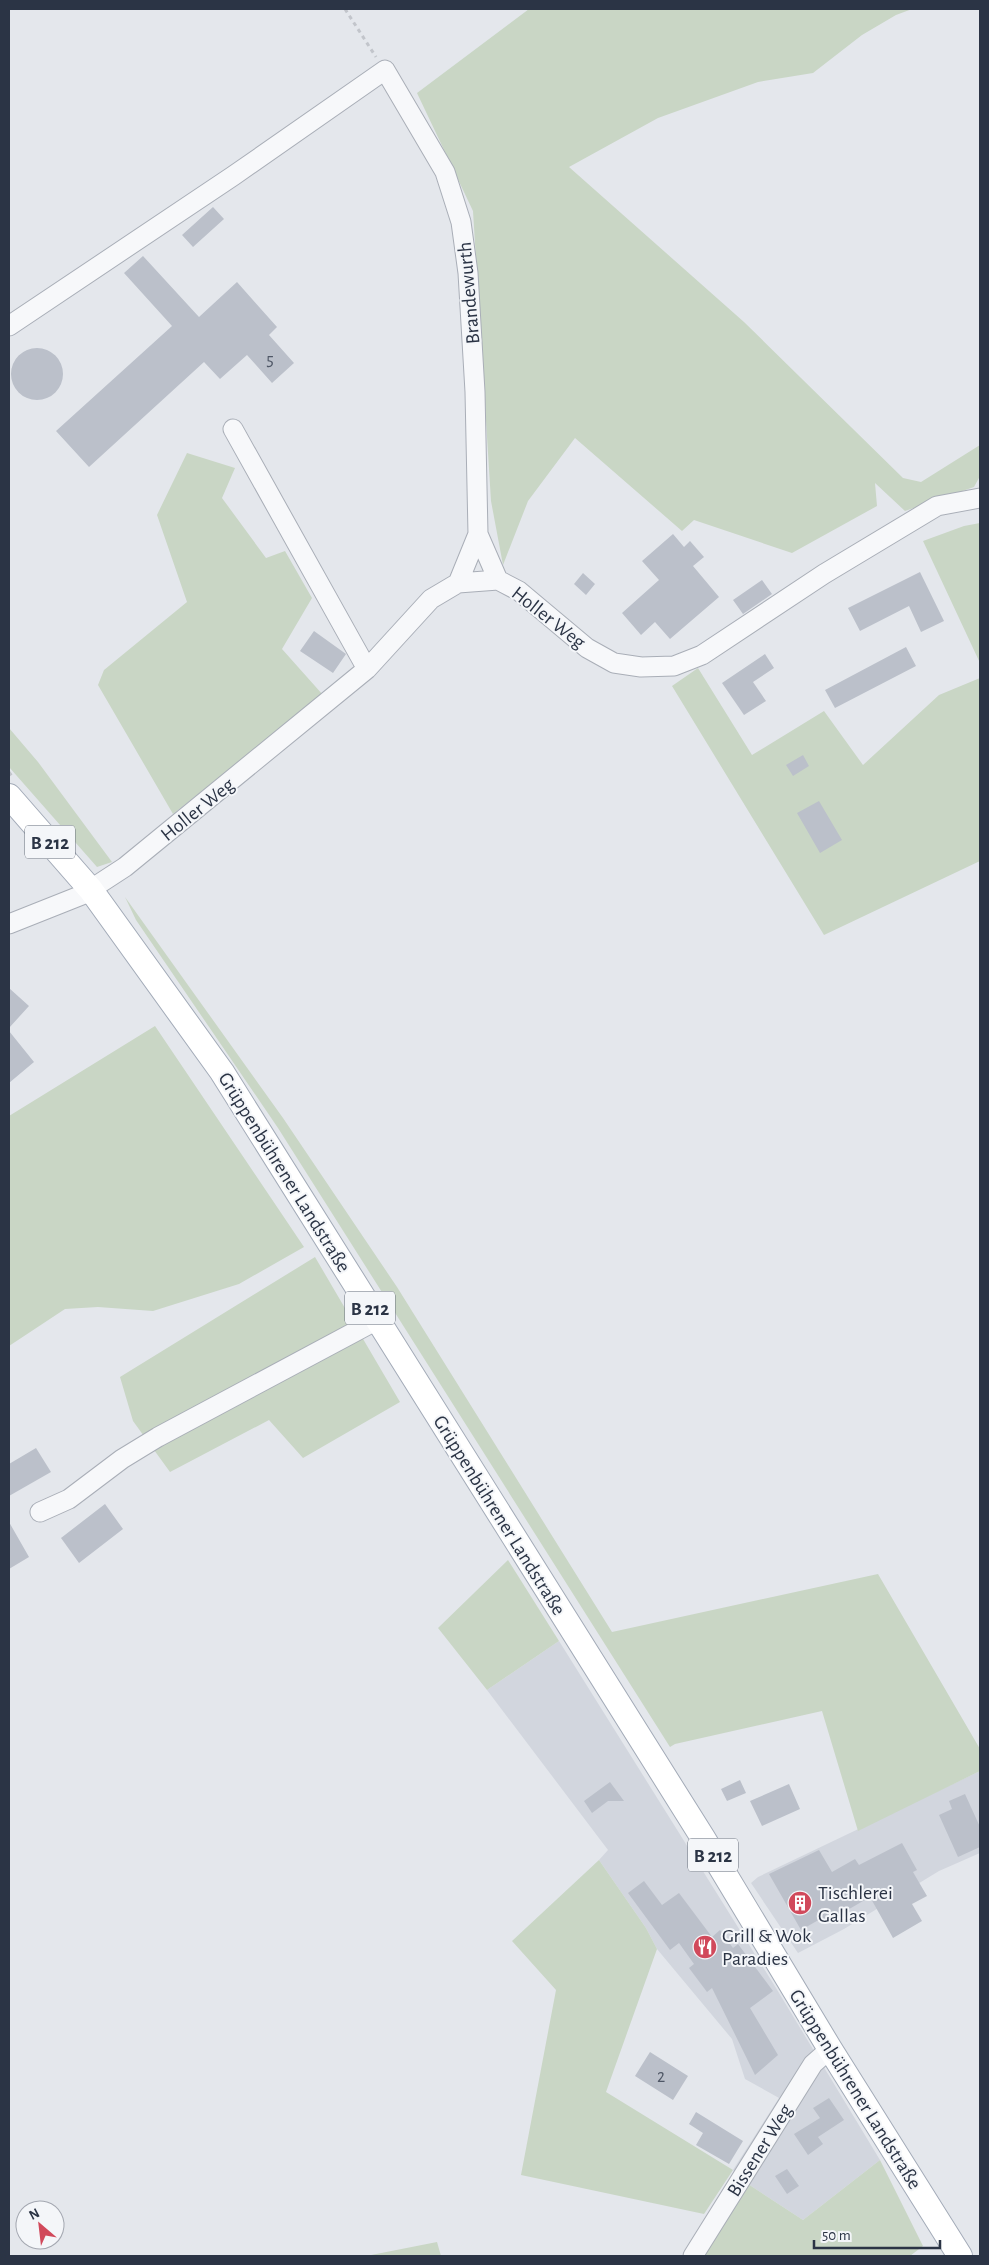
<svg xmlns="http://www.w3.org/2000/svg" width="989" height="2265" font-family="'Alegreya Sans',sans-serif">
<rect width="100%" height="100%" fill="#e4e7ec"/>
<path fill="#d2d6de" d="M559 1641 776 1988 880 2160 803 2220 748 2184 733 2170 779 2098 745 2079 732 2039 657 1949 646 1928 599 1860 608 1850 487 1690Z
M980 1771V1853L939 1871 844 1929 798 1953 751 1883 758 1877Z"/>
<path fill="#c9d6c5" d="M529 9H912L896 15 862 35 813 73 758 82 658 118 569 167 744 322 903 478 921 482 980 445V476L974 487 905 511 875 483 877 506 792 553 694 520 682 531 575 438 528 501 503 565 491 501 473 211 417 93Z
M187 453 235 468 222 498 266 558 285 551 312 598 282 649 323 695 173 814 98 685 104 670 187 602 157 515Z
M980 523V663L923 541 964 526Z
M698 668 752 755 824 711 863 765 939 695 980 678V861L824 935 672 686Z
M9 728 38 762 112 862 97 867 9 767Z
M125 897 283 1118 397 1287 612 1632 878 1574 980 1749V1771L858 1831 822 1711 675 1744 670 1747 278 1128 136 920Z
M155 1026 304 1247 239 1284 153 1311 98 1307 65 1309 9 1346V1116Z
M315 1257 400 1402 303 1458 269 1420 170 1472 133 1421 120 1377Z
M508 1560 559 1641 487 1690 438 1628Z
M599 1860 646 1928 657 1949 606 2092 733 2170 704 2214 521 2175 556 1990 512 1941Z
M880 2160 923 2246 910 2256H704L748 2184 803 2220Z
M437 2242 441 2256H366Z"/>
<path fill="#bbc0ca" d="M213 207 224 219 193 247 182 235Z
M143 256 199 317 237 282 277 327 269 335 294 363 272 383 247 355 220 379 204 362 89 467 56 431 172 326 124 273Z
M11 374a26 26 0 1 1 52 0a26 26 0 1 1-52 0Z
M673 534 684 547 690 541 704 557 693 566 719 597 670 639 655 622 641 635 622 613 659 580 642 561Z
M920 572 944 621 921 632 909 606 860 631 848 608Z
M583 573 595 584 586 595 574 584Z
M762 580 772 594 743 614 733 600Z
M314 631 346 654 333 673 300 651Z
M906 647 916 666 835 708 825 690Z
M765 654 774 668 753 682 766 701 744 715 722 683Z
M803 755 809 766 793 776 786 765Z
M819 801 842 840 820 853 797 813Z
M9 988 29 1006 9 1028Z
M9 1031 34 1062 9 1083Z
M36 1448 51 1472 9 1496V1464Z
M105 1504 123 1529 79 1563 61 1538Z
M9 1522 29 1557 9 1569Z
M740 1780 746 1793 727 1801 721 1789Z
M610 1782 624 1801H608L592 1813 584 1801Z
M789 1784 800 1809 762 1826 750 1801Z
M965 1794 980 1827V1847L958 1857 939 1815 952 1809 949 1801Z
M902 1843 917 1870 913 1872 927 1896 912 1904 922 1921 893 1938 870 1897 825 1923 822 1918 801 1930 769 1874 819 1850 832 1872 855 1859 859 1865Z
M644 1881 662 1905 679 1893 712 1937 720 1930 733 1948 738 1944 773 1991 750 2008 778 2055 755 2075 712 1988 707 1992 689 1968 694 1964 679 1943 670 1950 628 1893Z
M650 2052 688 2076 673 2100 635 2076Z
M829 2098 844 2120 818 2137 823 2144 808 2155 794 2134 820 2118 813 2108Z
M696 2112 743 2141 729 2164 696 2145 703 2133 689 2124Z
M787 2169 799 2186 787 2194 775 2176Z"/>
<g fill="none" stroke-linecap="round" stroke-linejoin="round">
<g stroke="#a9aeb7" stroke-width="21">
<path id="minor" d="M9 326 233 176 385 70 445 172 461 222 468 273 475 392 478 534 458 583
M233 429 367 669
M478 534 498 580
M9 924 82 895 125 867 367 669 431 599 458 583 498 580 519 591 587 648 614 663 641 667 674 666 702 655 824 574 937 506 980 498
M40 1512 69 1499 122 1459 158 1437 377 1320
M693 2256 813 2064 830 2049"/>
</g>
<g stroke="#a3abb8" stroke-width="26">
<path id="major" d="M9 796 91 890 222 1072 703 1838 830 2049 960 2256"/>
</g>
<path stroke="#c2c5cb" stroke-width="3" stroke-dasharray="4 4" stroke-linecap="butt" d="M345 9 376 57
M9 772 13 778"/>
<use href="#minor" stroke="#f7f8fa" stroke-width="19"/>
<use href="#major" stroke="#fff" stroke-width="24"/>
</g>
<defs>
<g id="building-disc" transform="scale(1.25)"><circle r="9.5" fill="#d1495b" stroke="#f4f6f9"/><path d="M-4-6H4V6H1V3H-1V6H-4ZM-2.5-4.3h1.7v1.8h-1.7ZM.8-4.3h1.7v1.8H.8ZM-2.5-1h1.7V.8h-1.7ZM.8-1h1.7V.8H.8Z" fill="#fff"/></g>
<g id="restaurant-disc" transform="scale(1.25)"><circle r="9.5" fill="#d1495b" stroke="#f4f6f9"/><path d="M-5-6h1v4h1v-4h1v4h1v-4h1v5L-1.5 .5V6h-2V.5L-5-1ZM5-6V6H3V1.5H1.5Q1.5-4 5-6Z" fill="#fff"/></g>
</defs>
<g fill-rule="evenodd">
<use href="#building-disc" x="800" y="1903"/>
<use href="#restaurant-disc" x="705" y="1947"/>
</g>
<g text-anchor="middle" stroke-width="4" stroke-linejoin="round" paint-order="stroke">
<g font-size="18" fill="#4f5766">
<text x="270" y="365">5</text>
<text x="661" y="2082">2</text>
</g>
<g fill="#f4f6f9" stroke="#676e7b" stroke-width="1">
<rect x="25" y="825.5" width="50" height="33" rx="4"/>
<rect x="345" y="1291.5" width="50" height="33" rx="4"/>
<rect x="688" y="1838.5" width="50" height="33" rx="4"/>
</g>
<g font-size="19" font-weight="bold" fill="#2b3445">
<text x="50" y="849">B 212</text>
<text x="370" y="1315">B 212</text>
<text x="713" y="1862">B 212</text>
</g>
<g font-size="20" fill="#2b3445" stroke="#f4f6f9">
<text transform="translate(468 293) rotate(-95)" y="7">Brandewurth</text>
<text transform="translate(549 617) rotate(38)" y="7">Holler Weg</text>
<text transform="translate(197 809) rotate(-39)" y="7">Holler Weg</text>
<text transform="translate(285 1172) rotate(58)" y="7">Grüppenbührener Landstraße</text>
<text transform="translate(500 1515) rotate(58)" y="7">Grüppenbührener Landstraße</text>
<text transform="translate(856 2089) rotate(58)" y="7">Grüppenbührener Landstraße</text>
<text transform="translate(759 2150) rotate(-58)" y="7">Bissener Weg</text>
</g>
<g font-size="20" fill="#2b3445" stroke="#f4f6f9" text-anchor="start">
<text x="818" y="1899">Tischlerei<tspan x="818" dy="23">Gallas</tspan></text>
<text x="722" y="1942">Grill &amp; Wok<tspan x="722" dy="23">Paradies</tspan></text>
</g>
</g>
<rect width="989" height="2265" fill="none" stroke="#2b3445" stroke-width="20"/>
<g transform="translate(40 2225) rotate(332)"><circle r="24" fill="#f4f6f9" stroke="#a4a8b1"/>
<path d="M0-4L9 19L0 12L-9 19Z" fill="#d1495b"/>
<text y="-8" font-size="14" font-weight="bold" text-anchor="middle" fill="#2b3445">N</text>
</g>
<path d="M814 2240v8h126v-8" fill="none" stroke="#2b3445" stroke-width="2.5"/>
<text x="822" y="2240" font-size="15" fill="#2b3445" stroke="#f4f6f9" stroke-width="4" paint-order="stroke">50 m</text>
</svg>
